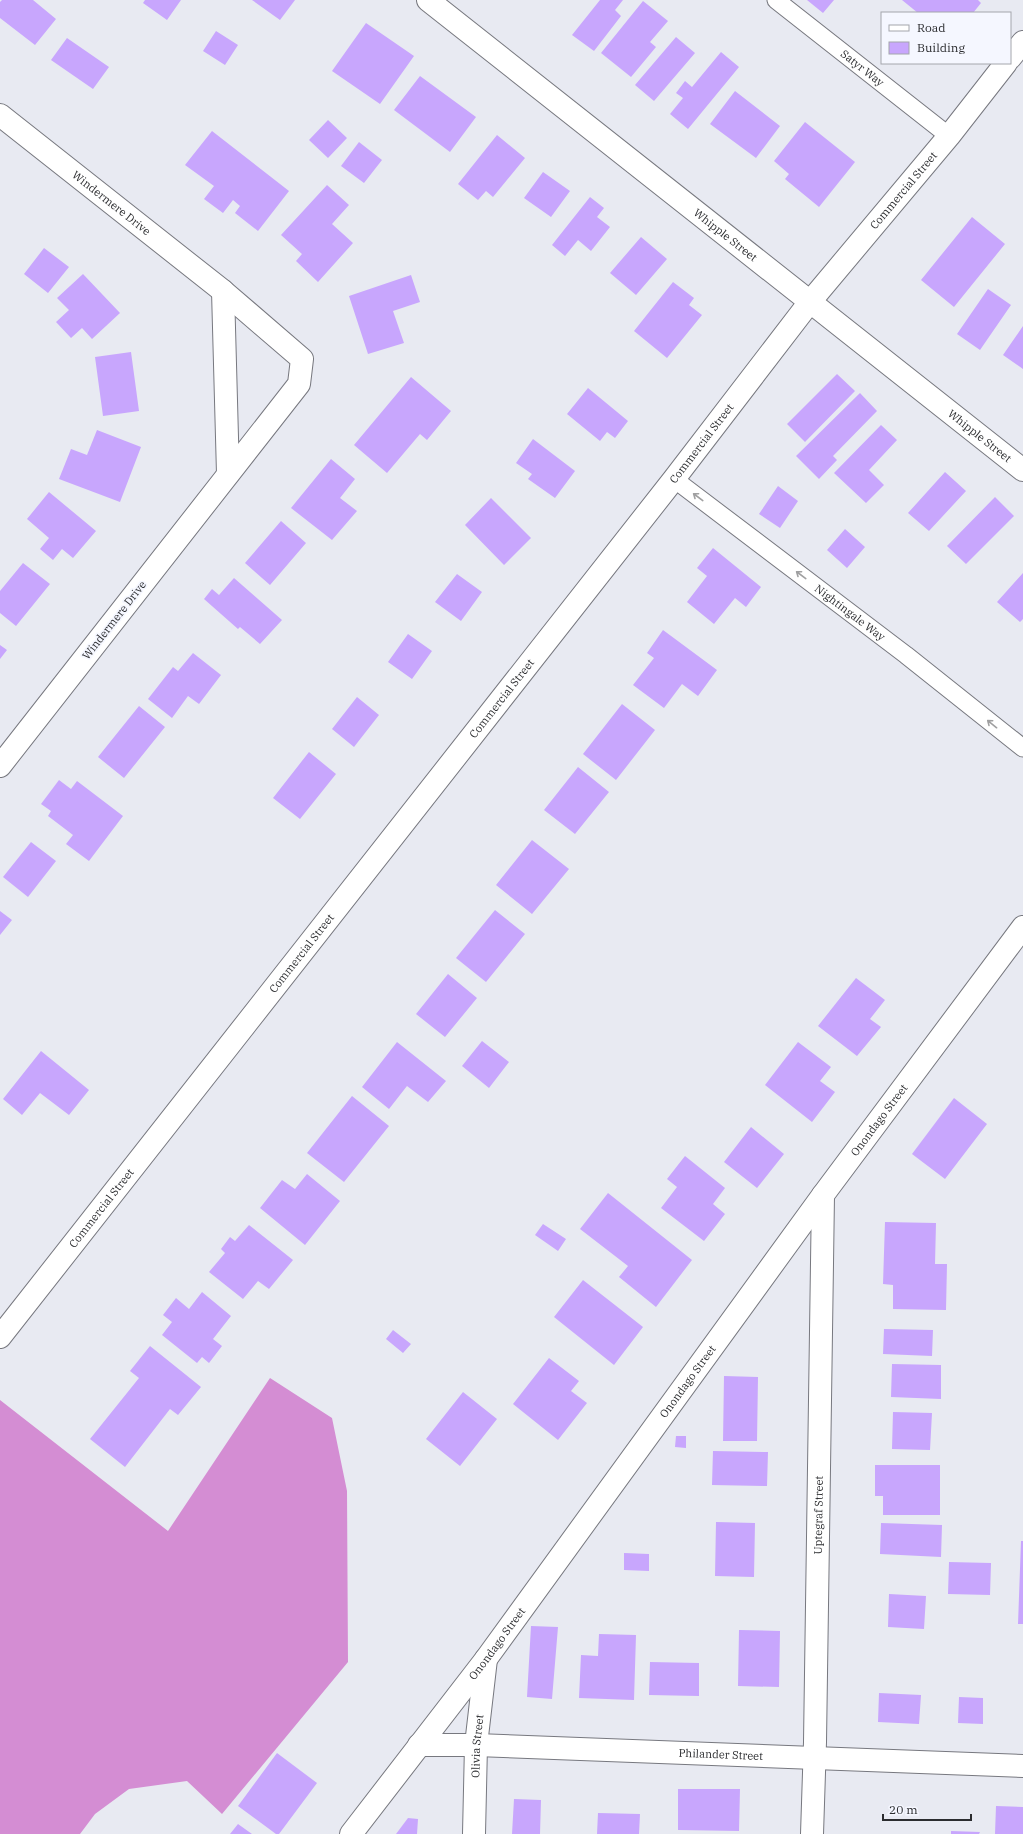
<svg xmlns="http://www.w3.org/2000/svg" width="1023" height="1834" font-family="'IBM Plex Serif',serif">
<rect width="100%" height="100%" fill="#e8eaf2"/>
<path fill="#d48dd3" d="M270 1378 332 1418 347 1491 348 1662 222 1814 187 1781 129 1789 95 1814 80 1834H0V1400L168 1531Z"/>
<path fill="#c8a6fd" d="M2 0H33L56 19 35 45 0 18V2Z
M145 0H181L167 20 143 3Z
M252 0H295L280 20Z
M600 0H623L615 10 621 16 594 51 572 35Z
M807 0H834L823 13Z
M902 0H978L981 3 973 13H918Z
M643 1 668 21 650 42 656 47 631 77 601 53Z
M366 23 414 56 380 104 332 71Z
M216 31 238 45 225 65 203 51Z
M676 37 695 53 654 101 635 85Z
M67 38 109 67 93 89 51 60Z
M721 52 739 67 688 129 670 114 683 98 676 93 685 81 692 87Z
M420 76 476 117 450 152 394 110Z
M735 91 780 126 756 158 710 124Z
M328 120 347 138 328 158 309 140Z
M805 122 855 162 819 207 785 179 789 174 774 161Z
M212 131 289 191 258 231 235 213 240 206 233 200 223 213 204 199 214 186 185 165Z
M497 135 525 158 493 197 486 191 478 200 458 184Z
M359 142 382 160 364 183 341 166Z
M543 172 570 191 551 217 524 198Z
M327 185 349 205 332 224 353 243 318 282 296 261 302 254 281 235Z
M590 197 604 208 597 217 610 227 591 251 578 240 565 256 552 245Z
M972 217 1005 244 954 307 921 280Z
M641 237 667 259 636 295 610 273Z
M44 248 69 267 48 293 24 274Z
M83 274 120 313 92 339 82 328 71 338 56 322 69 310 57 298Z
M411 275 420 302 393 311 404 343 368 354 349 296Z
M673 282 694 298 689 305 702 315 667 358 634 331Z
M988 289 1011 305 980 350 957 334Z
M1023 326V369L1003 355Z
M131 352 139 411 103 416 95 357Z
M837 374 855 391 805 442 787 424Z
M411 377 451 411 427 440 420 434 387 473 354 445Z
M588 388 628 421 615 438 607 432 600 441 567 414Z
M860 393 877 411 833 456 837 460 819 479 796 456Z
M881 425 897 440 869 470 884 485 866 503 834 473Z
M97 430 141 447 120 502 59 479 71 449 87 455Z
M533 439 575 471 555 498 528 479 532 474 516 463Z
M331 459 355 479 340 498 357 511 332 540 291 508Z
M945 472 966 491 929 531 908 513Z
M778 486 798 501 780 528 759 514Z
M49 492 96 531 73 558 62 549 53 560 40 549 49 538 27 519Z
M995 497 1014 516 966 564 947 546Z
M491 498 531 538 504 565 465 525Z
M281 521 306 543 270 585 245 563Z
M845 529 865 547 847 568 827 550Z
M713 548 761 587 746 607 735 598 714 624 687 602 707 576 697 568Z
M23 563 50 584 16 626 0 613V591Z
M1023 573V619L1020 622 997 602Z
M457 574 482 592 461 621 435 602Z
M234 578 282 620 260 644 240 627 238 629 204 599 212 589 219 595Z
M663 630 717 670 698 696 682 684 664 708 633 685 654 658 647 653Z
M408 634 432 651 412 679 388 662Z
M0 645 7 650 0 659Z
M193 653 221 675 199 704 188 696 172 718 148 699 173 667 178 671Z
M357 697 379 715 354 747 332 729Z
M622 704 655 730 616 780 583 754Z
M139 706 165 727 124 778 98 757Z
M309 752 336 774 300 819 273 798Z
M578 767 609 792 575 834 544 810Z
M59 780 71 789 77 781 123 816 89 861 66 844 73 835 48 816 51 811 41 804Z
M532 840 569 869 532 914 496 885Z
M31 842 56 861 28 897 3 877Z
M495 910 525 934 486 982 456 958Z
M0 911 12 920 0 935Z
M448 974 477 998 445 1037 416 1014Z
M856 978 885 1000 870 1019 881 1027 857 1056 818 1026Z
M482 1041 509 1062 489 1088 462 1066Z
M397 1042 446 1081 428 1102 407 1086 389 1109 362 1087Z
M798 1042 831 1067 820 1081 835 1092 812 1122 765 1085Z
M41 1051 89 1090 69 1115 40 1093 22 1115 3 1099Z
M352 1096 389 1126 344 1182 307 1153Z
M954 1098 987 1124 945 1179 912 1154Z
M751 1127 784 1154 757 1188 724 1162Z
M685 1156 725 1188 713 1204 725 1214 704 1241 661 1208 677 1187 667 1179Z
M307 1174 340 1201 305 1245 260 1208 282 1180 295 1189Z
M608 1193 692 1260 656 1307 619 1277 628 1266 580 1229Z
M885 1222 936 1223 935 1264H947L946 1310 893 1309V1285L883 1284Z
M543 1224 566 1239 558 1251 535 1235Z
M249 1225 293 1260 269 1289 258 1281 243 1299 209 1272 225 1253 221 1249 230 1237 235 1241Z
M583 1280 643 1327 614 1365 554 1317Z
M202 1292 231 1316 213 1339 222 1346 209 1363 202 1357 197 1363 162 1335 172 1322 163 1315 176 1298 189 1309Z
M884 1329 933 1330 932 1356 883 1354Z
M393 1330 411 1344 403 1353 386 1339Z
M150 1346 201 1387 178 1415 170 1409 125 1467 90 1439 139 1378 130 1371Z
M549 1358 579 1381 571 1391 587 1403 558 1440 513 1404Z
M892 1364 941 1365V1399L891 1397Z
M724 1376 758 1377 757 1441H723Z
M463 1392 497 1419 460 1466 426 1439Z
M893 1412 932 1413 930 1450 892 1449Z
M676 1436H686V1448L675 1447Z
M713 1451 768 1452 767 1486 712 1485Z
M875 1465H940V1515H883V1496H875Z
M716 1522 755 1523 754 1577 715 1576Z
M881 1523 942 1525 941 1557 880 1554Z
M1021 1541H1023V1624H1018Z
M624 1553 649 1554V1571L624 1570Z
M949 1562 991 1563 990 1595 948 1594Z
M889 1594 926 1596 924 1629 888 1627Z
M531 1626 558 1627 552 1699 527 1697Z
M739 1630 780 1631 779 1687 738 1686Z
M599 1634 636 1635 634 1700 579 1698 581 1655 598 1656Z
M650 1662 699 1663V1696L649 1695Z
M879 1693 921 1695 919 1724 878 1722Z
M959 1697 983 1698V1724L958 1723Z
M277 1753 317 1783 279 1834H276L238 1806Z
M678 1789H740L739 1831 678 1830Z
M514 1799 541 1800 540 1834H512Z
M996 1806 1023 1807V1834H995Z
M598 1813 640 1814 639 1834H597Z
M408 1818 418 1819 417 1834H396Z
M238 1824 252 1834H230Z
M951 1831 980 1832 979 1834H951Z"/>
<g fill="none" stroke-linecap="round" stroke-linejoin="round">
<g stroke="#77787f" stroke-width="19">
<g id="service">
<path id="s1" d="M776 0 949 136"/>
<path id="s2" d="M674 479 906 655 1023 748"/>
</g>
</g>
<g stroke="#77787f" stroke-width="24">
<g id="minor">
<path id="s3" d="M428 0 1023 470"/>
<path id="s4" d="M0 115 223 291 302 359 299 384 0 766"/>
<path d="M223 291 228 474"/>
<path id="s5" d="M419 1745H476L1023 1766"/>
<path id="s6" d="M351 1834 486 1659 823 1195 1023 927"/>
<path id="s7" d="M474 1834 476 1745 486 1659"/>
<path id="s8" d="M812 1834 815 1742 823 1195"/>
</g>
</g>
<g stroke="#77787f" stroke-width="24">
<g id="tertiary">
<path d="M1010 58 1023 42"/>
<path id="s9" d="M809 303 949 136 1006 63"/>
</g>
</g>
<g stroke="#77787f" stroke-width="24">
<g id="secondary">
<path id="s10" d="M0 1337 674 479 809 303"/>
</g>
</g>
<use href="#service" stroke="#fff" stroke-width="17"/>
<use href="#minor" stroke="#fff" stroke-width="22"/>
<use href="#tertiary" stroke="#fff" stroke-width="22"/>
<use href="#secondary" stroke="#fff" stroke-width="22"/>
</g>
<defs><path id="oneway-shaft" d="M-6 0H5M1.5-3L5.5 0L1.5 3" fill="none" stroke-width="1.6" stroke-linecap="round" stroke-linejoin="round"/></defs>
<g stroke="#a0a0a1">
<use href="#oneway-shaft" transform="translate(698 497) rotate(-143)"/>
<use href="#oneway-shaft" transform="translate(801 575) rotate(-143)"/>
<use href="#oneway-shaft" transform="translate(992 724) rotate(-141)"/>
</g>
<g text-anchor="middle" stroke-width="3.5" stroke-linejoin="round" paint-order="stroke">
<g font-size="11" fill="#2b2c2f" stroke="#f5f7ff">
<text dy="4" stroke="none"><textPath href="#s1" startOffset="110">Satyr Way</textPath></text>
<text dy="4" stroke="none"><textPath href="#s9" startOffset="147">Commercial Street</textPath></text>
<text dy="4" stroke="none"><textPath href="#s4" startOffset="142">Windermere Drive</textPath></text>
<text dy="4" stroke="none"><textPath href="#s3" startOffset="379">Whipple Street</textPath></text>
<text dy="4" stroke="none"><textPath href="#s3" startOffset="703">Whipple Street</textPath></text>
<text dy="4" stroke="none"><textPath href="#s10" startOffset="1136">Commercial Street</textPath></text>
<text dy="4" stroke="none"><textPath href="#s2" startOffset="221">Nightingale Way</textPath></text>
<text transform="translate(114 620) rotate(-52)" y="4">Windermere Drive</text>
<text dy="4" stroke="none"><textPath href="#s10" startOffset="812">Commercial Street</textPath></text>
<text dy="4" stroke="none"><textPath href="#s10" startOffset="488">Commercial Street</textPath></text>
<text dy="4" stroke="none"><textPath href="#s6" startOffset="888">Onondago Street</textPath></text>
<text dy="4" stroke="none"><textPath href="#s10" startOffset="164">Commercial Street</textPath></text>
<text dy="4" stroke="none"><textPath href="#s6" startOffset="564">Onondago Street</textPath></text>
<text dy="4" stroke="none"><textPath href="#s8" startOffset="319">Uptegraf Street</textPath></text>
<text dy="4" stroke="none"><textPath href="#s6" startOffset="240">Onondago Street</textPath></text>
<text dy="4" stroke="none"><textPath href="#s7" startOffset="88">Olivia Street</textPath></text>
<text dy="4" stroke="none"><textPath href="#s5" startOffset="302">Philander Street</textPath></text>
</g>
</g>
<rect x="881" y="12" width="130" height="52" fill="#f5f7ff" stroke="#a4a6ac"/>
<rect x="889" y="25" width="20" height="6" fill="#ffffff" stroke="#a4a6ac"/>
<text x="917" y="32" font-size="12" fill="#2b2c2f">Road</text>
<rect x="889" y="42" width="20" height="12" fill="#c8a6fd" stroke="#a4a6ac"/>
<text x="917" y="52" font-size="12" fill="#2b2c2f">Building</text>
<path d="M883 1814v6h88v-6" fill="none" stroke="#2b2c2f" stroke-width="2"/>
<text x="889" y="1814" font-size="12" fill="#2b2c2f" stroke="#f5f7ff" stroke-width="3" paint-order="stroke">20 m</text>
</svg>
